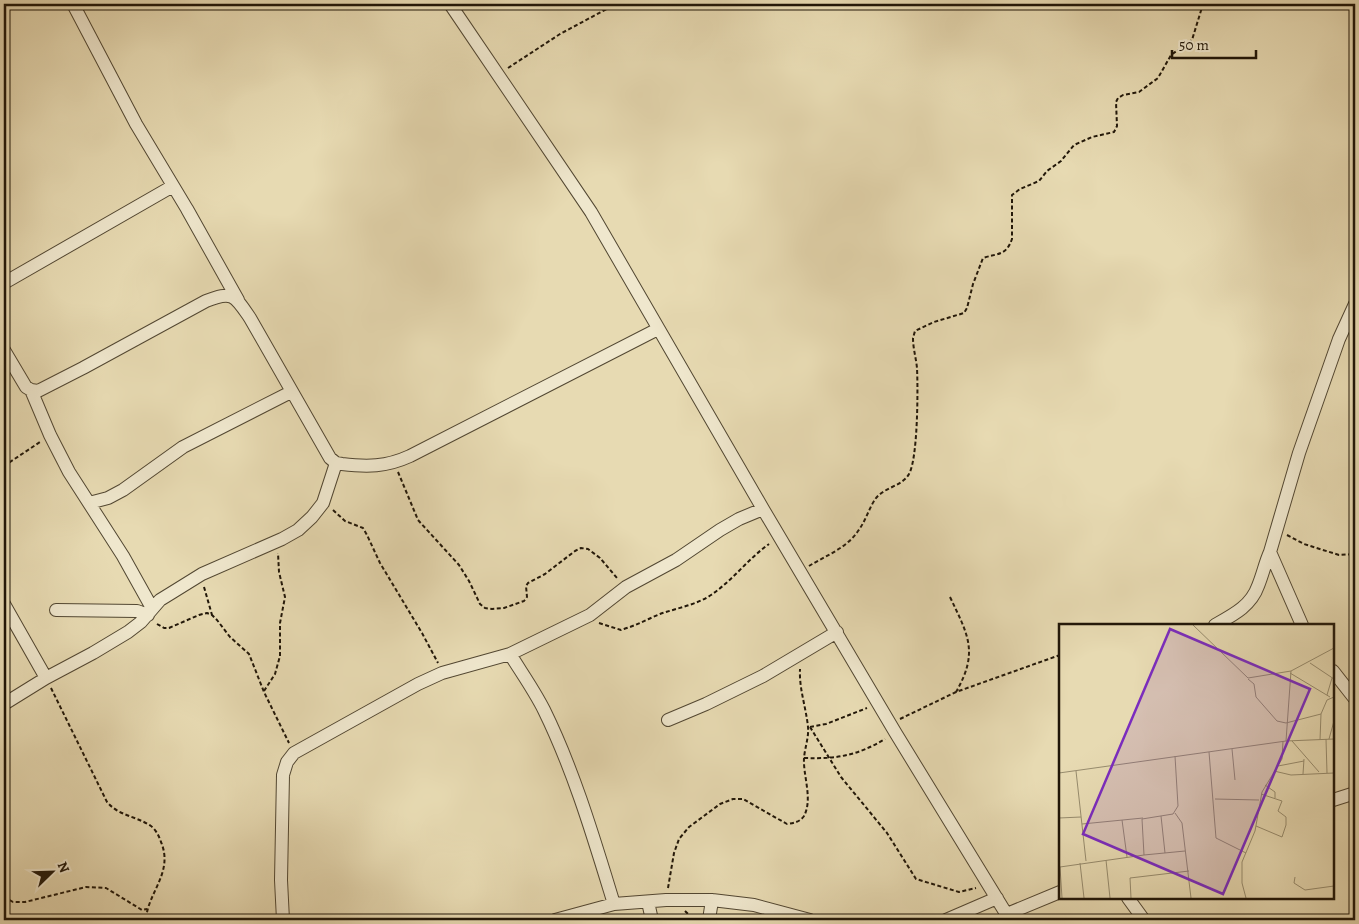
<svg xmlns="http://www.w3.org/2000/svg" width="1359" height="924" font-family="Alegreya,serif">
<rect width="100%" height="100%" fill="#e7dab2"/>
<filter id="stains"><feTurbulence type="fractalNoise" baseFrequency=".004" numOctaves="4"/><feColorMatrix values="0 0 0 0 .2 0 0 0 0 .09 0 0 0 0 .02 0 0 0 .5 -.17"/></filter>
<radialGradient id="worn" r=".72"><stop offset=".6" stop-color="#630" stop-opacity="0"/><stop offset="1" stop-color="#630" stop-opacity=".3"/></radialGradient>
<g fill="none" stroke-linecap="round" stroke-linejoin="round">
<g stroke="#524732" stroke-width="14">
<path id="minor" d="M73 4 136 124 187 209 238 300
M450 4 591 212 763 509 895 732 1010 920
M4 283 173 186
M4 350 26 387 31 390 38 391 83 368 206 301C233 290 235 296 250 318L330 458 336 463 342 464C367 467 386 467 410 456L658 329
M31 390 50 435 69 472 123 556 152 608
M89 503 108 498 123 490 183 447 291 392
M4 604 46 678
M56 610 137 611 148 615
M1215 625C1233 615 1251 606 1258 586 1263 574 1265 563 1270 552
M1302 625 1270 552 1299 453 1339 339 1355 304
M510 654C521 672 534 690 544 710 574 771 594 839 614 904
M1333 671 1355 699
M4 704 46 678 93 653 128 632 141 622 160 600 173 592 202 574 282 539 298 530 312 517 323 503 336 463
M668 720 706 704 763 676 837 632
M1333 800 1355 793
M1128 898 1144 920
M648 902 652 920
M1007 914 1060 892
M283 920 281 880 283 775 287 762 294 753 418 684 442 673 510 654 590 615 626 587 676 560 720 530 739 519 763 509
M555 920 614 904 666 900H712L754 905 810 920
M709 920 712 900
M946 920 997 898"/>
</g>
<path stroke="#201608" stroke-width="2" stroke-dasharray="4 2.5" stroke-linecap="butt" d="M508 68 560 34 616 4
M4 466 40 442
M398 472 418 520 459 565 469 581 480 604 485 608 492 609 504 608 524 601 527 597 526 586 528 583 545 574 575 551 581 548 588 549 600 558 617 578
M333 510 345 521 363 528 367 535 380 563 422 633 438 663
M1287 535 1304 544 1339 555 1355 554
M809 566C825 556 847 548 858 531 865 522 868 511 874 501 882 487 902 487 909 474 918 458 918 388 917 368 916 358 913 348 913 338L915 331 934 322 964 313 967 308 973 284 983 258C998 253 1006 256 1012 239V195L1020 189 1039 181 1047 171 1061 161 1074 145 1092 137 1114 132 1117 126 1116 102 1118 98 1123 95 1139 92 1158 78 1171 55 1192 40 1203 4
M204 587 212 615
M950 597C968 635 979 652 956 692
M599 623 621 630 624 629C637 625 648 619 660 614 677 608 696 605 711 595 733 580 748 559 769 544
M157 624 164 628H169L199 615 207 613 212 615 217 620 230 637 249 654 264 692 289 743
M51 688 107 802C119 816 136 816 151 826 156 830 159 836 161 842 174 873 147 893 146 920
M264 691 275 674 280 656V623L285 597 279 572 278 553
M900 719 956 692 1060 655
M810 727 841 777 887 833 916 879 959 892 976 888
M810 727 826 724 867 708
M804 758C836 759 857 756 885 739
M668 888 674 853 679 839 689 827 720 804 733 799H743L787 824C794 823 800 822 804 816 813 799 803 776 804 758 805 747 809 737 808 727 806 707 799 689 800 669
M4 897 13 902H25L86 887 106 888 142 910 147 909
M685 911 694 920"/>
<use href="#minor" stroke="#efe7cd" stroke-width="12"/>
</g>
<g transform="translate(1059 624)">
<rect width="275" height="275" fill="#e7dab2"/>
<path fill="none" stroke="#978c6e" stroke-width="1" d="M134 1 189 54 232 47 275 24M251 39 275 55M231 49 271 73M189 55 195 60 197 73 218 97 227 99 262 90M268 71 273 54M267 115 268 149M270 115 275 97M261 116 262 90 268 76 275 73M227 117 232 47M233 117 260 148M173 125 176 156M150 128 157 214 187 229M219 142 245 137M17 147 27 237M215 147 232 151 275 149M0 149 227 117 275 115M244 150 245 135M206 161 216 168V174M156 175 200 176M116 189 123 199 132 274M102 192 106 229M0 194 22 193M63 196 68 233M23 200 84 194M197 202 223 213 227 201V193L219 187 223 177 202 170M85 231 126 227M47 236 51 274M21 239 25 274M236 253 235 259 246 266 275 262M3 274 1 243 85 231 83 195 114 190 119 182 116 132M72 274 71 254 130 247M187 274 183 259V238L196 207 203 168 223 135 224 117"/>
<path fill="#7b2cbf" fill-opacity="0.15" stroke="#7b2cbf" stroke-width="2.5" d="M111 5 251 65 164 270 24 210Z"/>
<rect width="275" height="275" fill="none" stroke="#201608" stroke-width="2.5"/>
</g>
<rect width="1359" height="924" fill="none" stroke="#e7dab2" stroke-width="20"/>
<rect x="5" y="5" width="1349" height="914" fill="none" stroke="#201608" stroke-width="2.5"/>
<rect x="10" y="10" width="1339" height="904" fill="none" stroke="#201608"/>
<g transform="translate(52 872) rotate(67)" stroke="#efe7cd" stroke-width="4" paint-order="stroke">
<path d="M0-4L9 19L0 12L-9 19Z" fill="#201608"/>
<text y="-8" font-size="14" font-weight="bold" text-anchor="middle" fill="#201608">N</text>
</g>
<path d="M1172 50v8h84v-8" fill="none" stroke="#201608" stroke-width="2.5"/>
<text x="1179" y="50" font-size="15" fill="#201608" stroke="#efe7cd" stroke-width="4" paint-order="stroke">50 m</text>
<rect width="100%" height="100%" filter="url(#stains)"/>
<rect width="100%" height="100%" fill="url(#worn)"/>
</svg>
